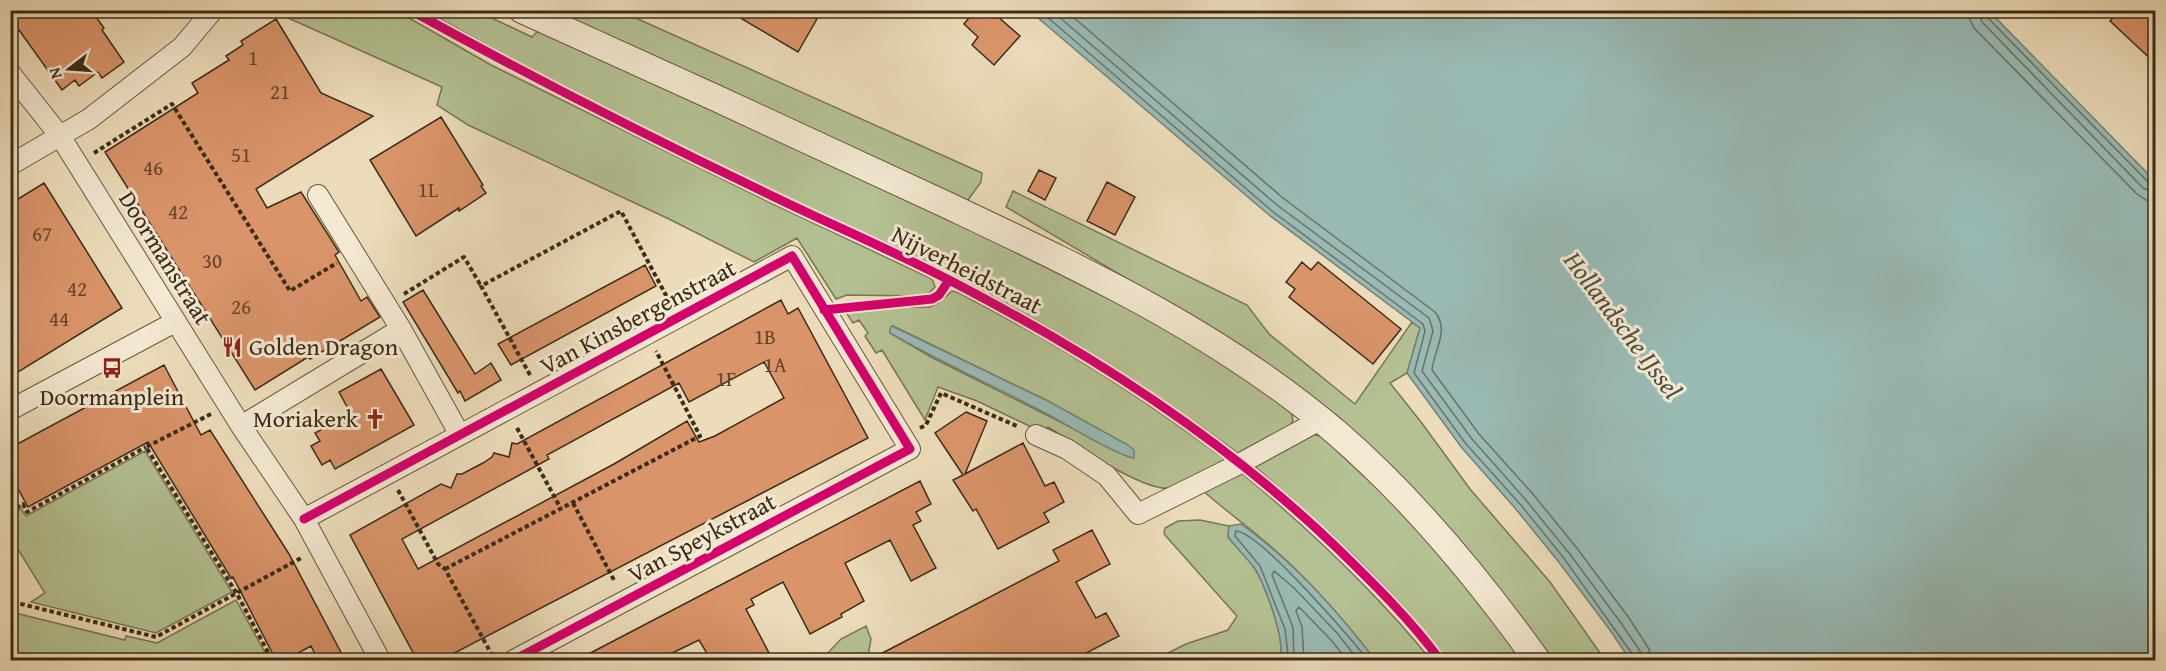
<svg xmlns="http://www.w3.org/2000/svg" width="2166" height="671" font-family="'Gentium Book Plus',serif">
<rect width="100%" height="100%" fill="#ecdcb9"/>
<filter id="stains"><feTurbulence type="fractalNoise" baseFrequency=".00333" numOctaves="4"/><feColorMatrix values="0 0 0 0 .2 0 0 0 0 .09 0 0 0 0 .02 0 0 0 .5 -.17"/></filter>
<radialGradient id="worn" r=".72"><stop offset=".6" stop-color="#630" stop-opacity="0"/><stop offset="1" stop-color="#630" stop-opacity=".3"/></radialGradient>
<path fill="#b4c192" stroke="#787655" stroke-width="1.5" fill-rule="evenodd" d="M245 11H397L491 65 771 203 930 278 933 281 935 287 929 293 922 296 847 295 836 299 797 238 754 262 669 219 468 125 437 105 442 87 286 17 272 13Z
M426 11H477L532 37 540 29 963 226 1177 333 1291 411 1293 420 1289 428 1242 456C1150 388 1054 327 953 275 851 224 745 182 643 130 570 92 497 51 426 11Z
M541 11H620L982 173 981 182 963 207Z
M1013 191 1247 305 1269 334 1355 404 1412 322 1420 328 1407 373 1390 383 1421 422 1470 489 1550 582 1605 660H1550L1480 564 1411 486 1340 418 1259 357 1006 207Z
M952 291 959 293C998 314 1037 334 1075 358 1129 390 1180 426 1230 463 1215 470 1185 485 1171 488 1144 493 1072 442 1048 427L1044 433 977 401 938 387 925 420 882 350 876 353 865 336 868 333 859 320 853 323 845 311 854 308 930 307 938 303ZM893 326 1048 401 1132 458 931 357 890 333Z
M1311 434 1321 436 1392 502 1467 583 1522 660H1447C1392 585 1321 524 1251 463Z
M145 451 232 592 156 633 31 602 45 593 11 538V516L21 509 26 516Z
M1238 470C1308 528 1374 590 1431 660H1375C1342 617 1305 574 1262 539 1242 522 1221 507 1201 489Z
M1200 520 1229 526 1228 537C1236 547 1246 556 1253 566 1264 580 1288 646 1279 660H1154L1186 644 1228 630 1237 616 1164 534 1165 528 1178 521Z
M236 600 269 660H11V612L125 640 126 636 157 643Z
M866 626 871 639 868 656 870 660H835L824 657 841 639Z"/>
<path fill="#99bab4" stroke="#738176" stroke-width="1.5" d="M1030 11H1989L2155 181V660H1630L1610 630 1558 561 1515 508 1462 448 1407 373 1420 328 1269 215Z
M892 326 1048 401 1128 445 1134 450V458C1117 456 1067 425 1049 415 996 387 942 363 890 333V328Z
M1241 524C1293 561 1337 610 1375 660H1279C1288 646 1264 580 1253 566 1245 556 1236 547 1228 537L1229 526Z"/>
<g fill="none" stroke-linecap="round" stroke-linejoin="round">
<path stroke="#6a7366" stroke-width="1.5" d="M1039 10 1272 211 1423 324 1425 331 1414 373 1466 444 1520 504 1563 557 1633 655 1634 660
M1051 10 1277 205 1429 318 1433 331 1422 371 1472 439 1525 499 1569 553 1621 623 1640 651 1642 660
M1065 10 1283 198 1435 312C1450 330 1434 350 1432 370L1479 434 1532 493 1576 547 1629 618 1649 649 1651 660
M1968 10 1970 20 1974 28 2137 194 2146 200 2156 202
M1977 10 1982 22 2143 188 2156 193
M1985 10 1987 17 2149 183 2156 185
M1286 660 1288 655 1285 629 1260 566 1235 536 1236 531C1260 532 1350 638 1368 660
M1294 660 1293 627 1272 575 1274 571 1294 588 1338 634 1358 660
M1304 660 1302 627 1296 611 1299 607 1331 640 1347 660"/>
</g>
<path fill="#da946a" stroke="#3b2c18" stroke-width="1.5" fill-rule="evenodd" d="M10 10H91L104 28 102 30 124 62 102 78 98 72 79 86 75 80 62 90 19 30 10 35Z
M727 10H822L798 52Z
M975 10H986L995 18 997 16 1020 36 994 65 972 45 978 37 964 24Z
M2120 10H2156V64L2110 21Z
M276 19 321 93 373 116 256 189 267 208 301 192 339 252 335 255 361 301 367 297 380 317 310 359 308 357 255 390 105 152 198 93 192 83 229 60 226 56 243 45 241 41Z
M441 117 483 185 481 186 486 193 459 211V208L416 236 370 160Z
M1039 170 1056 178 1045 200 1028 191Z
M1107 182 1135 197 1115 235 1087 221Z
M44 183 122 308 10 377V204Z
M1302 262 1311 270 1318 262 1401 329 1373 364 1289 297 1295 289 1286 282Z
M645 265 656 286 511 365 498 344Z
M423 290 475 374 491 363 501 380 465 401 460 391 458 393 403 302Z
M781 300 788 314 798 308 868 438 441 660H417L350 535 441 484 451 488 457 474H462L483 463 492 457 494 453 509 457 512 443 517 444ZM764 362 784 398 715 436 699 442 687 421 614 464 418 569 402 539 549 459 547 455 679 383 689 402Z
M164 365 201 435 210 430 289 554 345 660H318L311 646 285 660H276L233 577 231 578 148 442 28 507 10 474V448Z
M381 369 414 425 335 469 330 460 322 465 311 446 320 441 315 433 351 414 339 392Z
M966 412 987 421 965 474 1023 443 1045 486 1054 482 1064 502 1044 513 1049 522 998 549 976 509 973 511 953 480 963 475 935 433Z
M920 481 931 504 916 512 921 521 913 525 936 568 911 581 890 540 845 563 864 601 841 614 842 617 810 634 783 582 751 599 754 605 746 609 769 653 755 660H711L699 640 658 660H577Z
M1092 530 1110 564 1076 582 1096 618 1106 613 1119 636 1073 660H869L1059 561 1053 550Z"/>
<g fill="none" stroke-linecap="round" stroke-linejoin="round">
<g stroke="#675840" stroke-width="22">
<path id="minor" d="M10 73 60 136 241 426 304 519 380 660
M10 165 89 119 182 47 213 10
M318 195 401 329
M10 410 175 322
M241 426 401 329 460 435
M1036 435 1067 449 1107 476 1138 514 1241 463 1320 420
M304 519 792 256 910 449 514 660"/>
</g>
<g stroke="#675840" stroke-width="28">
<path id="tertiary" d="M522 10C664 74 806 139 947 205 1086 271 1220 333 1338 434 1414 500 1479 579 1537 660"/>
</g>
<path stroke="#3b2c18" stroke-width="4" stroke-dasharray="4.5 3" stroke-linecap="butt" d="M94 153 172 104 290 291 337 263
M404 294 464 257 481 286
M530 375 481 286 621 211 669 301
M211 414 146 447 237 594 272 660
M517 428 561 509
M920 428 926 425 941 393 1019 427
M398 490 438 564 445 569 493 657
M573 503 615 582
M10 512 23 504 27 512 146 447
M445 569 700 436 656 351
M13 602 156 637 301 558"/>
<use href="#minor" stroke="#f3e8d2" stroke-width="20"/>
<use href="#tertiary" stroke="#f3e8d2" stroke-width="26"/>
<g stroke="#f3e8d2" stroke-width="13">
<path id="cycleway" d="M410 10C526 74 643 134 762 191 825 222 889 249 951 281 1090 353 1223 438 1336 547 1372 582 1410 619 1440 660
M824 310 932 299 939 295 949 280
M304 519 792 256 910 449 514 660"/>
</g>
<use href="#cycleway" stroke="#d6006c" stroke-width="9"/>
</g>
<defs>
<g id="restaurant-bare" transform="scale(1.62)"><path d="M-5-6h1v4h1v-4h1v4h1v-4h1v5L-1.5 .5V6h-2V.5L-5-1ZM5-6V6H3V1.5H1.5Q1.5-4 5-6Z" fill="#8f2418" stroke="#f3e8d2" stroke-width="2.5" paint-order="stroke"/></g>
<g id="bus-bare" transform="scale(1.62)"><path d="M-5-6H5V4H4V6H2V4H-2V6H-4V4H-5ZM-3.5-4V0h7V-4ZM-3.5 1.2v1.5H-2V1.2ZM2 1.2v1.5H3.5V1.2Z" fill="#8f2418" stroke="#f3e8d2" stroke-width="2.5" paint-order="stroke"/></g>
<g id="church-bare" transform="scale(1.62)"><path d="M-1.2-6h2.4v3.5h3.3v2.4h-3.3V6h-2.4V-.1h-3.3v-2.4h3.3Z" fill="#8f2418" stroke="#f3e8d2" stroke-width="2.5" paint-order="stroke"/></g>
</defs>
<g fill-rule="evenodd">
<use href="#restaurant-bare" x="232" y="347"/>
<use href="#bus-bare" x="112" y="368"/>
<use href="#church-bare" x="375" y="419"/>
</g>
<g text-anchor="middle" stroke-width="6" stroke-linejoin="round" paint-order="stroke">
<g font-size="21" fill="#63462c">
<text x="253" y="65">1</text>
<text x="280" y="99">21</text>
<text x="241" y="162">51</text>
<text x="153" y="175">46</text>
<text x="428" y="197">1L</text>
<text x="178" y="219">42</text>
<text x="42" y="241">67</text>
<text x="212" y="268">30</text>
<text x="77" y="296">42</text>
<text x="241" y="314">26</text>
<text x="59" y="326">44</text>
<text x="765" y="344">1B</text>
<text x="775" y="372">1A</text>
<text x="726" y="386">1F</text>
</g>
<g font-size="24" fill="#3b2c18" stroke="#f3e8d2">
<text transform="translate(165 258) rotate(58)" y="8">Doormanstraat</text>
<text transform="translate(967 270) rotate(27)" y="8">Nijverheidstraat</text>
<text transform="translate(638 317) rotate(-28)" y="8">Van Kinsbergenstraat</text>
<text transform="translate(702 538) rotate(-28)" y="8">Van Speykstraat</text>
</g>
<g font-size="24" fill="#3b2c18" stroke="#f3e8d2" text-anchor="start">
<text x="249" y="355">Golden Dragon</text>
<text x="112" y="405" text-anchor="middle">Doormanplein</text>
<text x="358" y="427" text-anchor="end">Moriakerk</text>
</g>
<g font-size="26" font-style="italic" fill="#52503f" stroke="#f3e8d2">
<text transform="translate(1623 325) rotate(53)" y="9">Hollandsche IJssel</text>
</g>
</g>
<rect width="2166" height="671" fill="none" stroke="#ecdcb9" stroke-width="36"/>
<rect x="12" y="12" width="2142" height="647" fill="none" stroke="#3b2c18" stroke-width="3"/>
<rect x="18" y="18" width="2130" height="635" fill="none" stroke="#3b2c18" stroke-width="1.5"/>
<g transform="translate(69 69) rotate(253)" stroke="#f3e8d2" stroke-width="4.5" paint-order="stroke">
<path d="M0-4.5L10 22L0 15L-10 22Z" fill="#3b2c18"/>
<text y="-9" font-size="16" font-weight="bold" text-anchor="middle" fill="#3b2c18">N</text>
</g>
<rect width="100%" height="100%" filter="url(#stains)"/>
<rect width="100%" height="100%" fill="url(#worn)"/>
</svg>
